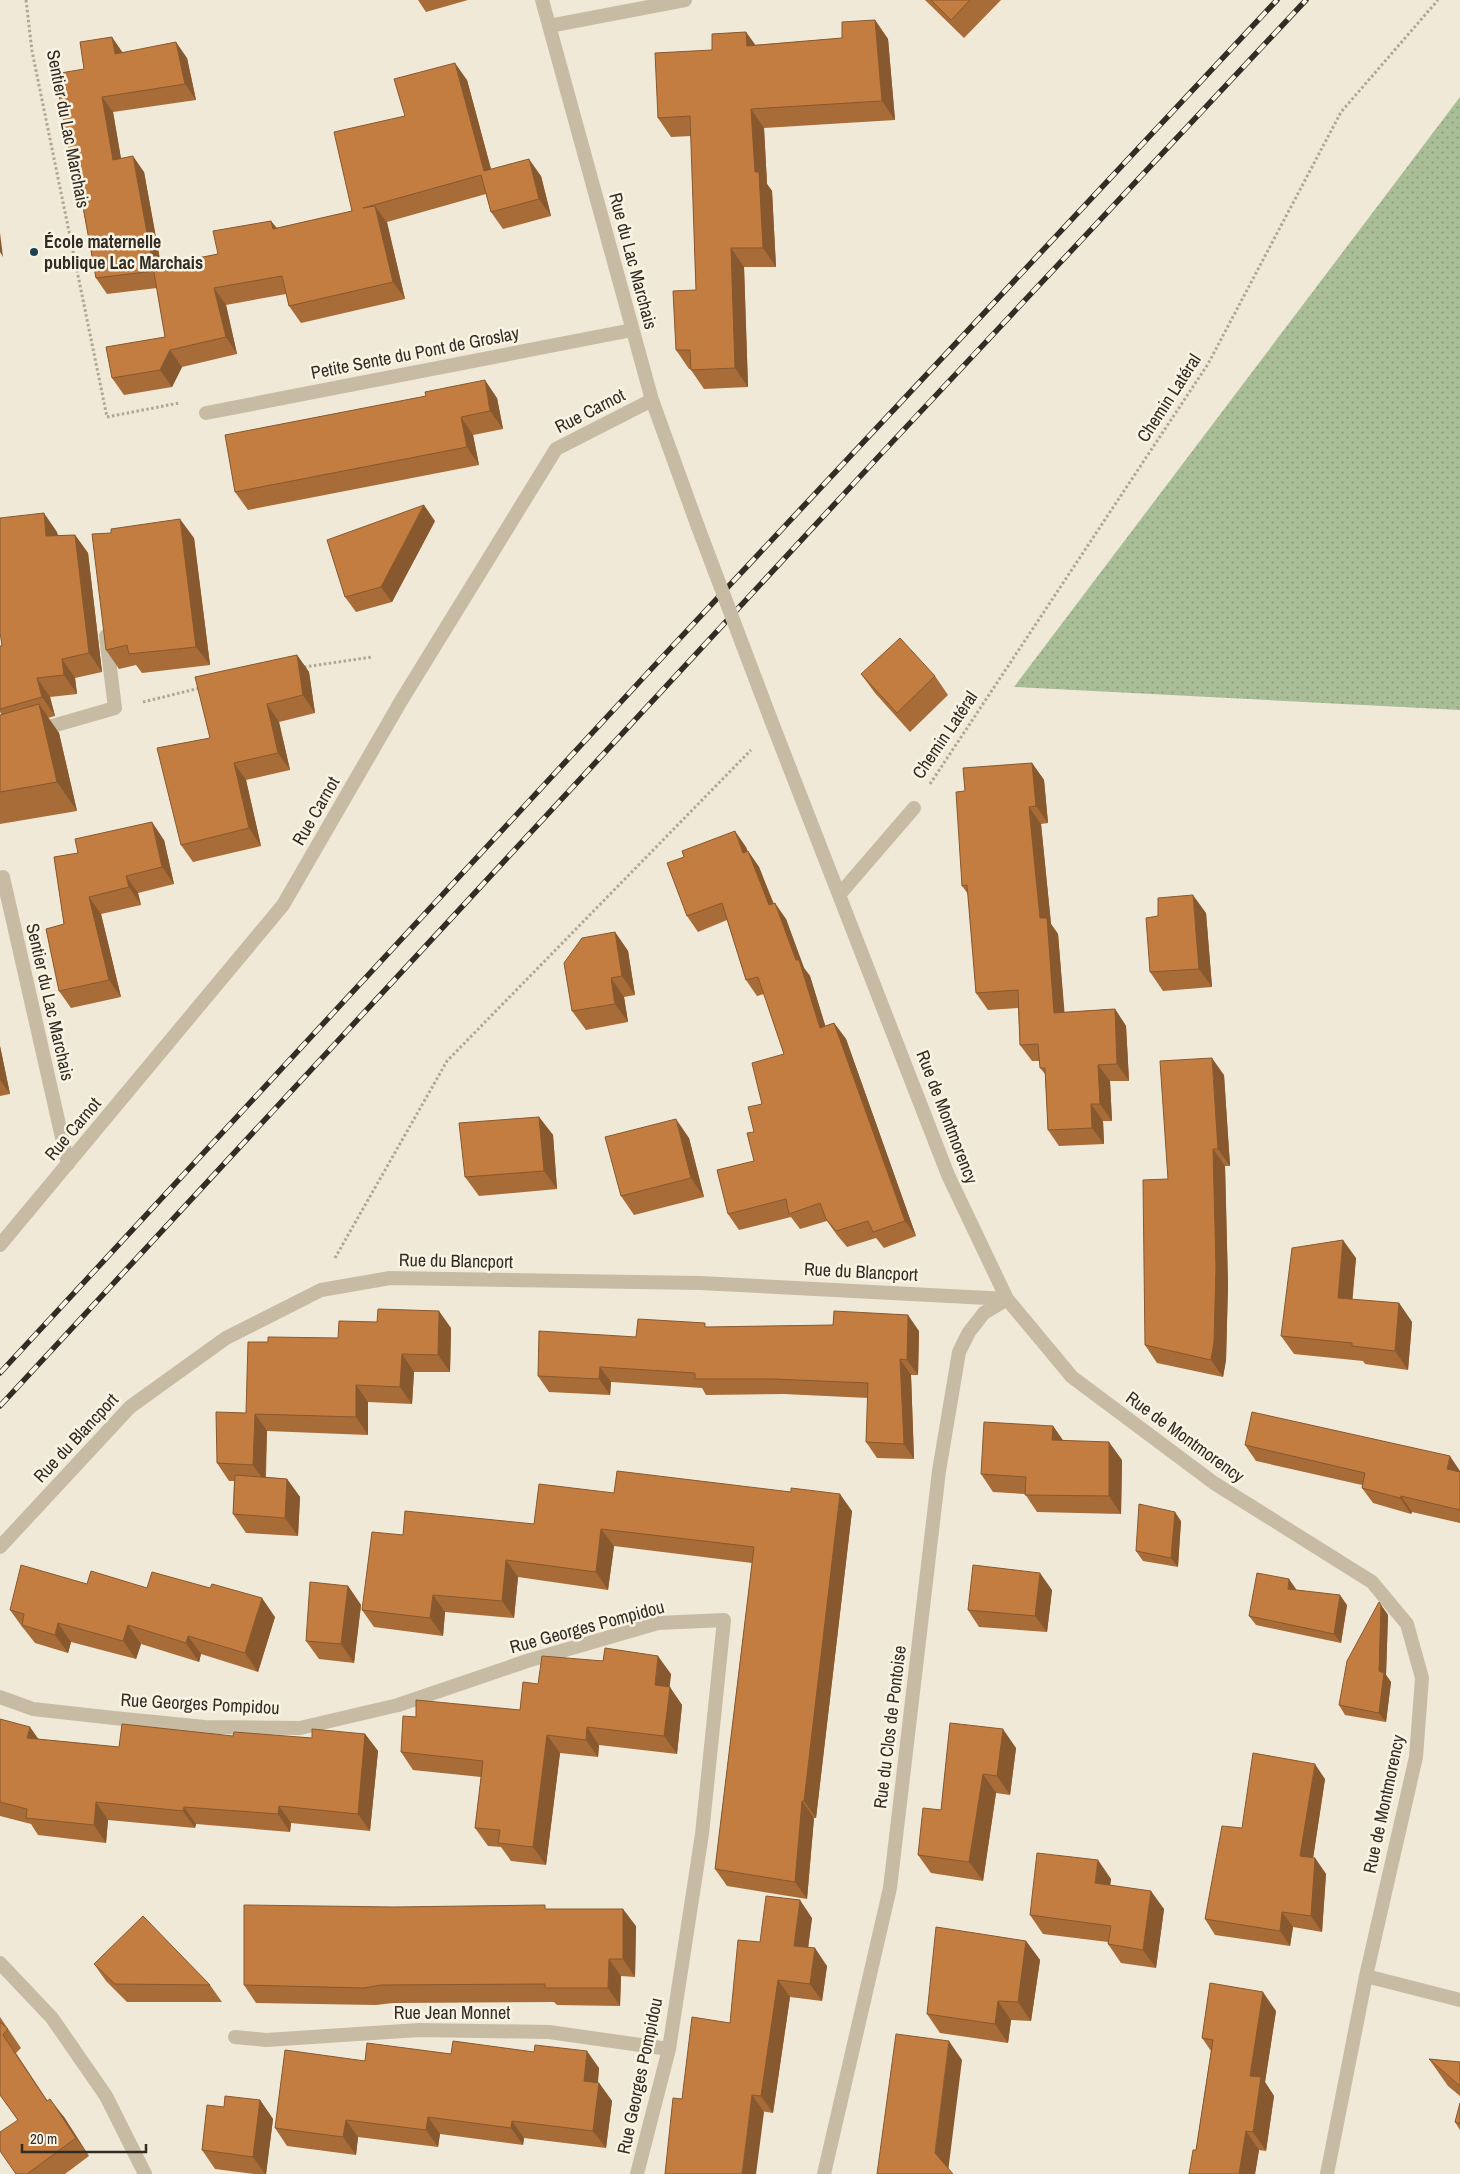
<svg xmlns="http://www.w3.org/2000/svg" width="1460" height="2174" font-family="'Archivo Narrow',sans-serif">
<defs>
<pattern id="park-dots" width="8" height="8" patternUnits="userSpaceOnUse" patternTransform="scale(1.25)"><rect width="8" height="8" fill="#a9be97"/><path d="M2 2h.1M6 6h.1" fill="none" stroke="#8a9b7b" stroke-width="1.8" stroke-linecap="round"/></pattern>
</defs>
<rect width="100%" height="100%" fill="#f0e9d7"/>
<path fill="url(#park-dots)" d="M1460 97V710L1014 687Z"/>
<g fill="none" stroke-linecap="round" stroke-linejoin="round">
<path stroke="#b3a68e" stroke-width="3" stroke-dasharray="2.5 2.5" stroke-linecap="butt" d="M26 0 32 51 107 417 179 403
M304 667 372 657
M143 702 200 688
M930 784 1208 364 1341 112 1438 0
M335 1258 447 1061 751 750"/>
<path stroke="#c7bba3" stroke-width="14" d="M3 877 68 1164"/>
<path stroke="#c7bba3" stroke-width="14" d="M542 0 652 400 698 527
M549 26 685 0
M206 413 632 330
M771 720 948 1175 1007 1299 1072 1377 1214 1483 1372 1582 1407 1624 1422 1678 1416 1757 1366 1976 1327 2174
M0 741 115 708 106 636
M839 895 914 808
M0 1245 283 905 401 701 556 449 652 400
M0 1547 130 1407 226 1338 321 1290 390 1278 700 1283 1007 1299
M0 1697 33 1709 114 1718 205 1727 300 1728 398 1705 527 1661 658 1623 724 1620 702 1834 669 2049 637 2174
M0 1963 52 2018 106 2096 145 2174
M1366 1976 1460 2000
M235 2037 266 2040 419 2030 549 2032 669 2049
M824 2174 890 1888 939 1471 959 1352 969 1332 984 1313 1007 1299"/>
<g stroke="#322c25" stroke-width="5.5">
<path id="rail" d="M0 1373 668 651 1277 0
M0 1406 881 454 1306 0"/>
</g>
<use href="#rail" stroke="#f8f3e2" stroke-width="4" stroke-dasharray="11" stroke-linecap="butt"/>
<path stroke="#c7bba3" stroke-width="14" d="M698 527 771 720"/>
</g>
<path fill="#a86c38" d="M418 0H468L426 12Z
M925 0H1001L964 38Z
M875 20 888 39 895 120 764 128 767 184 772 191 776 267H744L748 387 704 389 691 370V369H689L676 350 696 290 691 136 671 137 658 118 746 32 755 45 842 38Z
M122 52 187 58 196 100 113 112 121 159 144 172 161 265 218 254 271 221 277 228 352 211 405 116 467 80 491 169 541 176 551 216 503 229 491 212 486 194 387 222 405 299 301 323 289 306 286 294 226 305 237 354 182 367 172 387 124 395 112 378 165 337 157 288 107 294 96 278 78 181 74 175 84 69Z
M497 398 503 429 473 435 479 465 248 510 235 492Z
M435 521 392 602 356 612 345 597Z
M57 532 58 535H75L88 553 102 672 75 678 77 694 50 697 55 716 48 718 59 733 77 811 0 824V715H2L0 712V646H2Z
M194 538 210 665 142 673 136 665 119 669 106 650Z
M297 655 309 672 315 713 279 722 290 770 246 780 261 846 193 862 181 845 210 738Z
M861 674 935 676 948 695 910 732 875 693Z
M1032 763 1044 780 1048 823 1041 824 1051 924 1058 934 1064 1012 1115 1009 1126 1026 1129 1081H1110L1112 1121H1103L1104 1144 1059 1146 1048 1130 1045 1074 1040 1068V1061H1032L1020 1045 1018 1008 988 1010 976 993 968 894 962 886 965 791Z
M164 840 174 884 138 893 141 905 101 914 121 997 71 1008 59 991 64 924 54 857Z
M746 847 747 851H748L759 867 774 904 786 919 804 968 810 976 825 1026 834 1023 846 1039 916 1236 884 1248 876 1238 847 1247 837 1235 827 1221 800 1229 791 1217 739 1230 728 1214 754 1161V1132L762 1104 784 1054 764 994 757 996 746 980 727 920 698 932 687 916 684 857Z
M1206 913 1212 987 1163 991 1150 972Z
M615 932 628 951 635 995 624 997 628 1022 586 1030 572 1011Z
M0 1046 10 1094 0 1096Z
M1224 1075 1230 1166H1225L1228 1285 1226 1360 1223 1377 1157 1363 1145 1345 1168 1179Z
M539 1117 553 1135 557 1189 479 1196 465 1177Z
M689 1138 704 1197 634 1215 621 1196Z
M1356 1258 1352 1300 1399 1303 1412 1322 1408 1370 1365 1364 1363 1361 1294 1354 1281 1336Z
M708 1327 919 1331 918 1375H911L914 1459 877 1458 866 1442 868 1398 784 1394 706 1395 702 1388 611 1382 610 1395 549 1392 538 1376 636 1337Z
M451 1328 450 1372H414L412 1404 368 1402V1435L267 1431 266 1477 287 1479 300 1497 298 1536 246 1533 233 1514 234 1481H229L217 1463 246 1413 268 1342 338 1338Z
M1053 1426 1063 1440 1122 1460 1121 1514 1037 1512 1025 1494 993 1492 981 1474Z
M1245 1445 1460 1471V1523L1412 1512 1411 1514 1373 1503 1362 1488V1485L1256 1461Z
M614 1493 852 1511 816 1818H814L807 1899 727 1886 715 1869 752 1563 614 1546 608 1590 518 1577 514 1618 445 1612 443 1636 374 1627 362 1610 403 1535 534 1524Z
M1181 1521 1178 1567 1143 1561 1136 1551Z
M87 1584 147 1588 275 1617 258 1672 201 1654 199 1662 141 1644 136 1659 71 1642 68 1653 35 1643 24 1629 23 1628 10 1610Z
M348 1586 361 1605 354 1663 319 1659 306 1641Z
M1296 1589V1590L1347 1605 1341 1643 1256 1625 1249 1616Z
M1052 1590 1047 1632 979 1627 968 1610Z
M1381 1605 1388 1615 1386 1675 1391 1682 1386 1722 1345 1715 1339 1705Z
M671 1674 669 1687 682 1705 677 1754 599 1745 598 1757 560 1753 546 1865 511 1861 501 1847 488 1846 475 1828 481 1777 413 1770 401 1752 416 1717 520 1710 538 1684Z
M0 1719 39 1739 119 1747 233 1736 312 1738 365 1734 378 1751 370 1831 291 1823 290 1832 196 1824 195 1828 108 1820 106 1843 38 1835 31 1824 0 1816Z
M950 1723 1016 1748 1010 1795 996 1793 983 1881 931 1873 918 1855 941 1810Z
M1325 1779 1313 1858H1315L1326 1874 1322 1932 1293 1927 1290 1946 1215 1935 1205 1919 1242 1828Z
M1111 1879 1110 1885 1164 1909 1156 1968 1121 1963 1108 1944V1942L1043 1934 1030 1915Z
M394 1907 548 1909 636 1926 635 1977 621 1976 620 2006 557 2005 554 2002 393 2003 376 2005 256 2003 244 1985Z
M812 1918 808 1948 827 1966 822 2001 790 1997 773 2113 682 2099 730 2023 760 1942Z
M1026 1941 1040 1960 1031 2021 1011 2020 1008 2043 940 2033 927 2014Z
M94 1964 210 1985 222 2002H127L106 1981Z
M1276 2011 1265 2082 1274 2096 1266 2151 1259 2150 1255 2174H1189L1196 2150 1211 2051 1202 2038Z
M0 2017 21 2048 16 2053 47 2100 64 2117 89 2156 65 2174H16L18 2120 0 2095Z
M451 2054 599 2068 598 2083H599L612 2101 606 2148 524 2138 523 2145 440 2134 438 2147 358 2137 356 2155 287 2146 275 2128 365 2061Z
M1429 2059 1460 2062V2096L1448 2086Z
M260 2100 273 2119 266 2174H254L215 2169 202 2150 224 2107Z
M1460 2103V2130L1455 2122Z"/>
<path fill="#88582e" d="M875 20 888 39 895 120 882 101Z
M746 32 759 50 747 46Z
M112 37 123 53 115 54Z
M176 42 187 58 196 100 185 84Z
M455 63 467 80 496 188 484 171Z
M102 97 113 112 124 176 113 160Z
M751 109 764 128 767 184 772 191 776 267 763 248 755 172Z
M133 156 144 172 165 287 154 271Z
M529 159 541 176 551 216 539 199Z
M375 206 387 223 405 299 393 282Z
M271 221 283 238 273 229Z
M0 233 3 257 0 252Z
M731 248 744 267 748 387 735 368Z
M214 288 226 305 237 354 226 337Z
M170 350 182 367 172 387 160 370Z
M485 380 497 398 503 429 490 411Z
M461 417 473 435 479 465 467 447Z
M424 505 435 521 392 602 381 587Z
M44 513 57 532 60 555 46 536Z
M180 519 194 538 210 665 196 647Z
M75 535 88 553 102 672 89 653Z
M297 655 309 672 315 713 303 695Z
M62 659 75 678 77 694 64 675Z
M37 678 50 697 55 716 42 697Z
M39 704 59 733 77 811 57 782Z
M267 704 279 722 290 770 278 753Z
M234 763 246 780 261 846 249 828Z
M1032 763 1044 780 1048 823 1036 806Z
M1029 807 1041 824 1051 924 1058 934 1066 1030 1054 1013 1040 918Z
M152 822 164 840 174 884 162 867Z
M735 831 746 847 754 869 743 853Z
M748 851 759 867 780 921 769 905Z
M126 876 138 893 141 905 129 887Z
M1193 895 1206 913 1212 987 1199 969Z
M89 897 101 914 121 997 109 980Z
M775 903 786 919 804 968 810 976 831 1044 820 1028Z
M615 932 628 951 635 995 622 976Z
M611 978 624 997 628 1022 615 1004Z
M1115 1009 1126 1026 1129 1081 1117 1064Z
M834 1023 846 1039 916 1236 905 1221Z
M0 1046 10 1094 0 1080Z
M1212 1058 1224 1075 1230 1166 1218 1149Z
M1098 1065 1110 1081 1112 1121 1100 1104Z
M1091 1104 1103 1121 1104 1144 1092 1128Z
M539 1117 553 1135 557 1189 544 1171Z
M676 1119 689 1138 704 1197 691 1178Z
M1213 1149 1225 1166 1228 1285 1226 1360 1223 1377 1211 1360Z
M1343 1240 1356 1258 1351 1317 1338 1298Z
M1399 1303 1412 1322 1408 1370 1395 1351Z
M439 1311 451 1328 450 1372 438 1355Z
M908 1315 919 1331 918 1375 907 1360Z
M402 1354 414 1372 412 1404 400 1387Z
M900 1359 911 1375 914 1459 904 1444Z
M600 1367 611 1382 610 1395 599 1379Z
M356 1385 368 1402V1435L356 1417Z
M255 1414 267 1431 265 1482 253 1465Z
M1053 1426 1065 1444 1052 1440Z
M1109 1442 1122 1460 1121 1514 1109 1496Z
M1450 1456 1460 1471V1474L1447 1469Z
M287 1479 300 1497 298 1536 285 1518Z
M840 1494 852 1511 816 1818 804 1801Z
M1401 1496 1412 1512 1411 1514 1400 1498Z
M1175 1512 1181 1521 1178 1567 1171 1558Z
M601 1529 614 1546 608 1590 596 1572Z
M506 1560 518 1577 514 1618 502 1601Z
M1040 1573 1052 1590 1047 1632 1035 1616Z
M1289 1579 1296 1589 1294 1599 1288 1589Z
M348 1586 361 1605 354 1663 341 1644Z
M433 1595 445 1612 443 1636 430 1618Z
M1340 1595 1347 1605 1341 1643 1334 1634Z
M262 1598 275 1617 258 1672 245 1653Z
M1381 1605 1388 1615 1386 1675 1391 1682 1386 1722 1379 1713V1671Z
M58 1623 71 1642 68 1653 55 1635Z
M128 1625 141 1644 136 1659 123 1641Z
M188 1636 201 1654 199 1662 186 1643Z
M658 1656 671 1674 668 1703 655 1685Z
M670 1687 682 1705 677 1754 664 1736Z
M30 1727 42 1744 27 1738Z
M587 1727 599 1745 598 1757 586 1740Z
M1003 1729 1016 1748 1010 1795 997 1776Z
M365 1734 378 1751 370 1831 358 1814Z
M547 1735 560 1753 546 1865 533 1847Z
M1315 1764 1325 1779 1311 1872 1300 1856Z
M983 1774 996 1793 983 1881 969 1862Z
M802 1801 814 1818 807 1899 795 1882Z
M96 1802 108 1820 106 1843 94 1825Z
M279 1806 291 1823 290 1832 278 1814Z
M184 1807 196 1824 195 1828 183 1811Z
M1315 1858 1326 1874 1322 1932 1311 1916Z
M1098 1860 1111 1879 1108 1902 1095 1883Z
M1151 1891 1164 1909 1156 1968 1143 1950Z
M800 1900 812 1918 806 1963 794 1946Z
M623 1909 636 1926 635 1977 623 1959Z
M1282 1912 1293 1927 1290 1946 1280 1931Z
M1026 1941 1040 1960 1031 2021 1018 2002Z
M815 1948 827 1966 822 2001 810 1984Z
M609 1959 621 1976 620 2006 608 1988Z
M778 1980 790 1997 773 2113 761 2096Z
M1263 1992 1276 2011 1265 2082 1274 2096 1266 2151 1253 2132 1250 2076Z
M998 2001 1011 2020 1008 2043 995 2024Z
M949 2041 962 2060 948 2172 935 2153Z
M587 2051 599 2068 596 2098 584 2081Z
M599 2083 612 2101 606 2148 593 2131Z
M752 2095 764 2112 756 2174H742Z
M50 2099 64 2117 89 2156 76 2138Z
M260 2100 273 2119 266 2174H265L253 2157Z
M428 2117 440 2134 438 2147 426 2130Z
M346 2120 358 2137 356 2155 343 2137Z
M512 2121 524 2138 523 2145 511 2128Z
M1246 2131 1259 2150 1255 2174H1239Z"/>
<path fill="#c37d41" stroke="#88582e" d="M931 0H970L951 20Z
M875 20 882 101 751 109 755 172H759L763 248H731L735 368 691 370 690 350H676L673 291 696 290 690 116 658 118 655 53 712 50V34L746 32 747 46 842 38V22Z
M112 37 115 54 176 42 185 84 102 97 113 160 133 156 154 271 96 278 77 174 74 175 55 74 84 69 80 42Z
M455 63 484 171 529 159 539 199 491 212 481 175 363 208 375 206 393 282 289 306 282 276 214 288 226 337 170 350 160 370 112 378 106 347 165 337 153 267 218 254 213 231 271 221 273 229 352 211 334 132 405 116 394 79Z
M485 380 490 411 461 417 467 447 235 492 225 435 426 396 425 392Z
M424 505 381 587 345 597 327 540Z
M44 513 46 536 75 535 89 653 62 659 64 675 37 678 42 697 0 709V646H2L0 632V518Z
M180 519 196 647 129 654 127 645 106 650 92 534 111 533V529Z
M900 638 935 676 897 713 861 674Z
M297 655 303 695 267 704 278 753 234 763 249 828 181 845 157 748 210 738 195 677Z
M39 704 57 782 0 792V715Z
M1032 763 1036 806 1029 807 1040 918H1047L1054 1013 1115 1009 1117 1064 1098 1065 1100 1104H1091L1092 1128 1048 1130 1045 1068H1040L1038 1044 1020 1045 1018 990 976 993 967 885 962 886 956 792 965 791 963 768Z
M152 822 162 867 126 876 129 887 89 897 109 980 59 991 46 929 64 924 54 857 78 853 75 839Z
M735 831 743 853 748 851 769 905 775 903 796 960H799L820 1028 834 1023 905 1221 873 1232 868 1221 836 1231 826 1219 820 1203 789 1214 786 1199 728 1214 717 1170 754 1161 747 1133 754 1132 748 1107 762 1104 752 1063 784 1054 758 977 746 980 722 903 687 916 667 863 684 857 682 851Z
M1193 895 1199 969 1150 972 1146 918 1158 916V898Z
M615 932 622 976 611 978 615 1004 572 1011 564 963 582 938Z
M1212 1058 1218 1149H1213L1216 1267 1214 1342 1211 1360 1145 1345 1143 1180 1168 1179 1160 1061Z
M539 1117 544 1171 465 1177 459 1123Z
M676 1119 691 1178 621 1196 605 1137Z
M1343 1240 1338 1298 1399 1303 1395 1351 1352 1346V1343L1281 1336 1292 1248Z
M378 1309 439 1311 438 1355 402 1354 400 1387 356 1385V1417L255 1414 253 1465 217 1463 216 1412 246 1413 248 1342H268V1337L338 1338 339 1321 377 1322Z
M834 1311 908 1315 907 1360 900 1359 904 1444 866 1442 868 1383 773 1379H695V1373L600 1367 599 1379 538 1376 539 1331 636 1337 638 1319 705 1323V1327L833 1325Z
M1252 1412 1450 1456 1447 1469 1460 1472V1510L1401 1496 1400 1498 1362 1488 1365 1473 1245 1445Z
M984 1422 1053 1426 1052 1440 1109 1442V1496L1025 1495 1026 1477 981 1474Z
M617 1471 791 1492V1488L840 1494 804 1801H802L795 1882 715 1869 754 1547 601 1529 596 1572 506 1560 502 1601 433 1595 430 1618 362 1610 372 1532 403 1535 405 1511 534 1524 539 1484 614 1493Z
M235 1475 287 1479 285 1518 233 1514Z
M1139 1504 1175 1512 1171 1558 1136 1551Z
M21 1565 87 1584 91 1571 147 1588 152 1572 210 1588 212 1584 262 1598 245 1653 188 1636 186 1643 128 1625 123 1641 58 1623 55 1635 22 1625 24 1614 10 1610Z
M973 1565 1040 1573 1035 1616 968 1610Z
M1257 1573 1289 1579 1288 1589 1340 1595 1334 1634 1249 1616Z
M310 1582 348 1586 341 1644 306 1641Z
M1379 1602 1381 1605 1379 1671 1384 1673 1379 1713 1339 1705 1347 1661Z
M605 1648 658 1656 655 1685 670 1687 664 1736 587 1727 586 1740 547 1735 533 1847 498 1843 500 1830 475 1828 483 1761 401 1752 403 1716 416 1717V1700L520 1710 523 1682 538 1684 542 1656 603 1661Z
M0 1719 30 1727 27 1738 119 1747 122 1724 233 1736 234 1732 312 1738V1729L365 1734 358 1814 279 1806 278 1814 184 1807 183 1811 96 1802 94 1825 26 1818 27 1809 0 1802Z
M950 1723 1003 1729 997 1776 983 1774 969 1862 918 1855 923 1808 941 1810Z
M1253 1753 1315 1764 1300 1856 1315 1858 1311 1916 1282 1912 1280 1931 1205 1919 1222 1826 1242 1828Z
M1037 1853 1098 1860 1095 1883 1151 1891 1143 1950 1108 1944 1111 1926 1030 1915Z
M766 1896 800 1900 794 1946 815 1948 810 1984 778 1980 761 2096 752 2095 742 2174H665L673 2098 682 2099 692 2017 730 2023 738 1940 760 1942Z
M244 1905 394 1907 545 1905V1909H623V1959H609L608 1988H545V1984L381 1985 364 1988 244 1985Z
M143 1916 210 1985 115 1984 94 1964Z
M936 1927 1026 1941 1018 2002 998 2001 995 2024 927 2014Z
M1210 1983 1263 1992 1250 2076 1261 2077 1253 2132 1246 2131 1239 2174H1189L1193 2150H1196L1213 2040 1202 2038Z
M0 2022 8 2029 3 2035 47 2101 50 2099 76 2138 27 2174H16L0 2151V2132L18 2120 0 2095Z
M896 2034 949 2041 935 2153 953 2174H877Z
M453 2041 534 2052 535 2045 587 2051 584 2081 599 2083 593 2131 512 2121 511 2128 428 2117 426 2130 346 2120 343 2137 275 2128 285 2050 365 2061 367 2043 451 2054Z
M1429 2059 1460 2062V2086Z
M225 2096 260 2100 253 2157 202 2150 207 2105 224 2107Z
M1460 2103V2124L1455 2122Z"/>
<circle fill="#1c4353" stroke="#f8f3e2" stroke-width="2" cx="34" cy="252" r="5"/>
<g text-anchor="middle" stroke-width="5" stroke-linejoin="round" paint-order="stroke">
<g font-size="18" fill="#322c25" stroke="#f8f3e2">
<text transform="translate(68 129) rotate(79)" y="6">Sentier du Lac Marchais</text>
<text transform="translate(633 261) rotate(75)" y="6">Rue du Lac Marchais</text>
<text transform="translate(415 353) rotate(-11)" y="6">Petite Sente du Pont de Groslay</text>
<text transform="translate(1169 398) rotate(-57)" y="6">Chemin Latéral</text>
<text transform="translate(590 411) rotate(-27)" y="6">Rue Carnot</text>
<text transform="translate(945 735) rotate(-56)" y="6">Chemin Latéral</text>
<text transform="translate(316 811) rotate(-60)" y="6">Rue Carnot</text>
<text transform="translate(50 1002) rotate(77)" y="6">Sentier du Lac Marchais</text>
<text transform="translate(947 1117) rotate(69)" y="6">Rue de Montmorency</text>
<text transform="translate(73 1129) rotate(-50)" y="6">Rue Carnot</text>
<text transform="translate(456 1261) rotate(1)" y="6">Rue du Blancport</text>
<text transform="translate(861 1272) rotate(3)" y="6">Rue du Blancport</text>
<text transform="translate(1185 1437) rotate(36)" y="6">Rue de Montmorency</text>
<text transform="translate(76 1438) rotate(-47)" y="6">Rue du Blancport</text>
<text transform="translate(587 1627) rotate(-15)" y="6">Rue Georges Pompidou</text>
<text transform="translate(200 1704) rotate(3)" y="6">Rue Georges Pompidou</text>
<text transform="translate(890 1727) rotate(-83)" y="6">Rue du Clos de Pontoise</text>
<text transform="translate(1384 1804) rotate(-78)" y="6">Rue de Montmorency</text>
<text x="452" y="2019">Rue Jean Monnet</text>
<text transform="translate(640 2076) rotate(-78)" y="6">Rue Georges Pompidou</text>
</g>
<g font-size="18" font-weight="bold" fill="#322c25" stroke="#f8f3e2" text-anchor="start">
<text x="44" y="248">École maternelle<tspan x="44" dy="21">publique Lac Marchais</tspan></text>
</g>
</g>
<path d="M22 2144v8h124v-8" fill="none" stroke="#322c25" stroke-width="2.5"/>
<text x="30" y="2144" font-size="15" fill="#322c25" stroke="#f8f3e2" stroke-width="4" paint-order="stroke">20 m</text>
</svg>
